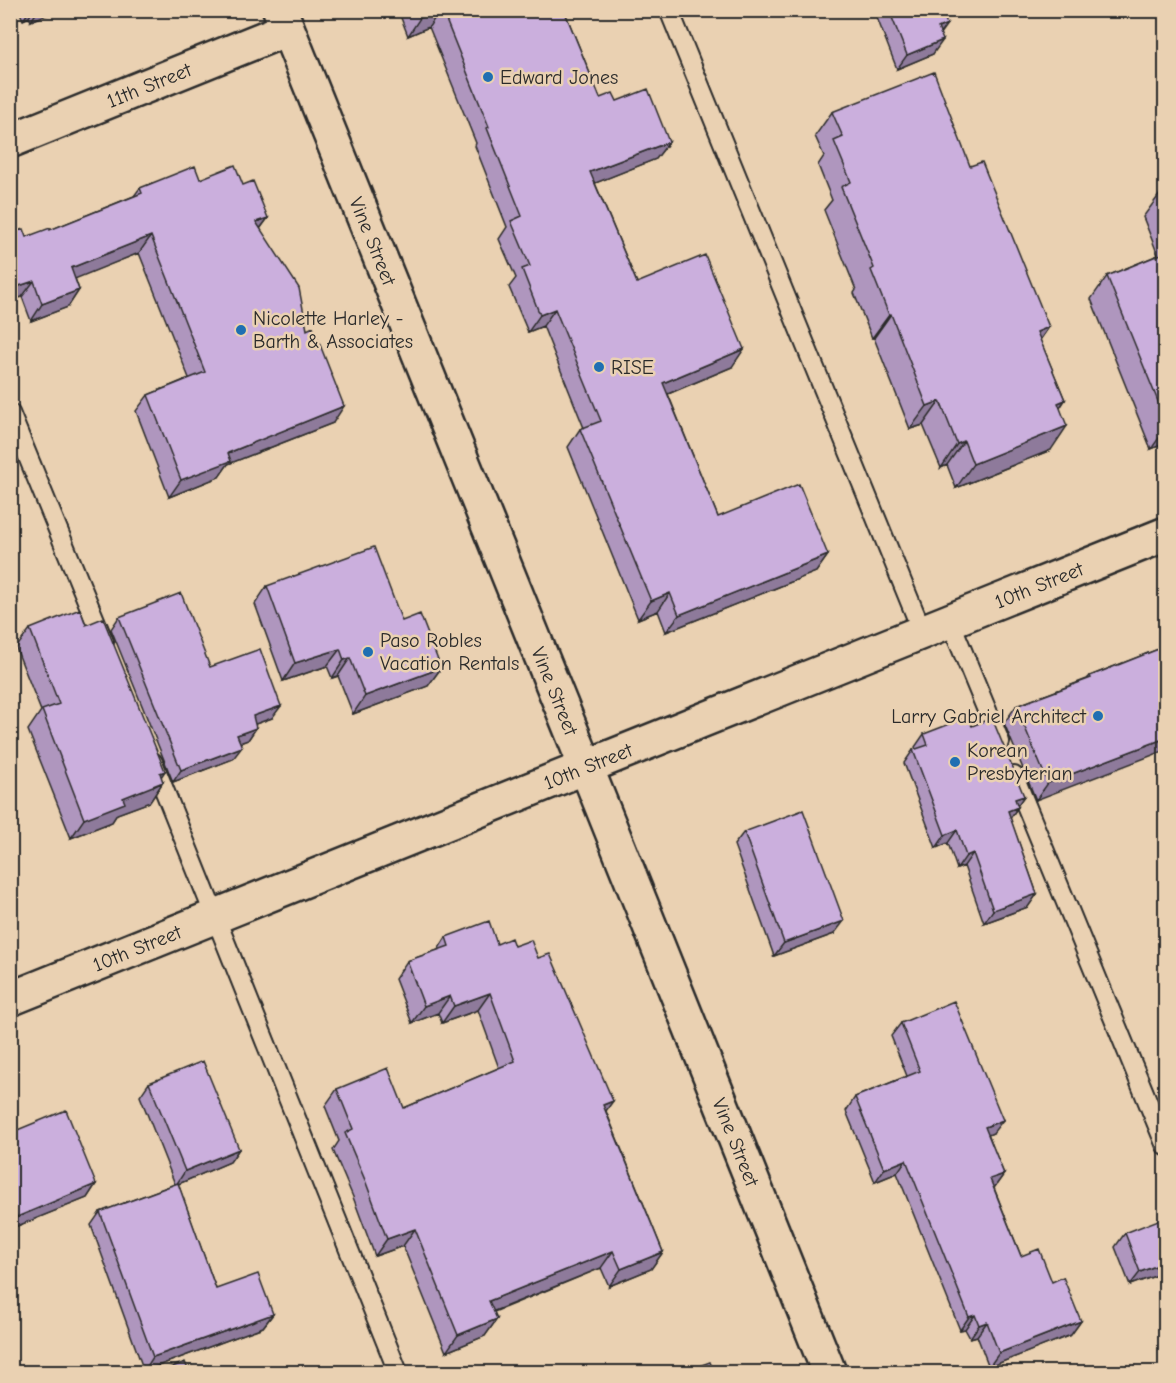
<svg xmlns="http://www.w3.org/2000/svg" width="1176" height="1383" font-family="'Comic Neue',sans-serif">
<rect width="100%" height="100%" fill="#ead1b2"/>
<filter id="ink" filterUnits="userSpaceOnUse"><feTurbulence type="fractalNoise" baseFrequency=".0167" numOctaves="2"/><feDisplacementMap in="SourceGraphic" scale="12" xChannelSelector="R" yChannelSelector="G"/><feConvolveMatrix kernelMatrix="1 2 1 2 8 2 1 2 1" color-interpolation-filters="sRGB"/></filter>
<g filter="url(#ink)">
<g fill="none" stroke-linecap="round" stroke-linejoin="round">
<g stroke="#2b2b2b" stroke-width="22">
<path id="service" d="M669 10 922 631
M10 413 104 642
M950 621 1000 742
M153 762 398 1372
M1014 776 1166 1146"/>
</g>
<g stroke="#2b2b2b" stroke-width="38">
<path id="minor" d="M10 141 287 29
M10 999 586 767"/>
</g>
<g stroke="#2b2b2b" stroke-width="38">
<path id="tertiary" d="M280 10 586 767 829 1372
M586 767 1166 534"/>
</g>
<use href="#service" stroke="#ead1b2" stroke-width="18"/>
<use href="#minor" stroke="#ead1b2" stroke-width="33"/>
<use href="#tertiary" stroke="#ead1b2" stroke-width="33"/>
</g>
<path fill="#af96be" stroke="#2b2b2b" stroke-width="1.5" d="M19 10H58L31 21 29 17 23 20Z
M398 10H564L600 98 617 101 669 142 656 159 595 183 637 283 732 367 668 394 718 517 828 555 816 572 666 632 658 611 638 619 568 447 580 429 584 428 543 326 528 332 509 287 516 278 499 239 507 227 475 146 476 143 429 27 408 36Z
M874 10H941L940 34 933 54 897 69Z
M832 112 970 166 1049 327 1040 340 1065 400 1060 408 1051 450 956 488 947 465 941 468 923 425 910 429 874 338H872L854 293 856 290 824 210 832 200 818 165 824 156 815 136Z
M200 179 243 185 268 218 260 229 307 330 333 423 228 464 219 477 169 497 136 411 148 395 189 378 139 253 75 278 79 290 68 307 31 321 22 297 26 237 50 230 134 196 140 188Z
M1166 192V443L1151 449 1091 299 1107 276 1158 255 1143 217 1160 194Z
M267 586 402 621 441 668 428 686 353 714 338 676 332 678 327 666 283 681 255 604Z
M119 617 210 667 272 718 255 724 256 728 248 740 240 743 233 759 173 782 111 629Z
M86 625 163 782 150 802 117 814 112 822 71 838 28 730 41 711 16 648 30 629Z
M1166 646 1036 800 1004 723 1016 706 1087 679 1090 676Z
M972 726 1024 796 1017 805 1018 807 1010 818 1037 894 1028 907 984 923 964 866 957 869 948 843 936 848 904 763 913 750 916 749 915 747 924 734Z
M744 832 834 934 774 956 734 845Z
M446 937 514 946 538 958 606 1111 663 1252 651 1269 609 1286 601 1268 494 1312 497 1319 485 1336 446 1352 403 1246 375 1256 353 1197 333 1150 339 1141 325 1106 337 1089 404 1108 499 1068 478 1010 442 1023 438 1013 412 1023 395 979 407 961 438 950Z
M901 1023 993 1133 988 1135 1004 1174 994 1188 1021 1256 1052 1282 1081 1321 1071 1335 989 1367 977 1336 970 1338 965 1329 960 1330 897 1173 875 1182 846 1111 855 1097 907 1076 891 1036Z
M149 1083 239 1149 230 1162 178 1184 216 1289 273 1314 263 1327 144 1371 91 1225 100 1212 175 1184 140 1096Z
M10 1133 96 1184 87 1198 10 1229Z
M1125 1233 1166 1272 1130 1285 1115 1247Z"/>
<path fill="#8e7a9b" stroke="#2b2b2b" stroke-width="1.5" d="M30 10H34L29 17 23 20Z
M38 10H58L31 21Z
M438 10H440L429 27 408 36 420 18Z
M947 24 937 38 938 28Z
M943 40 933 54 897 69 907 55Z
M669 142 656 159 578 190 590 172Z
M268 218 256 234V222Z
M151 236 139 253 60 285 71 268Z
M34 281 22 297 10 302V289Z
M79 290 68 307 31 321 42 304Z
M555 309 543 326 528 332 540 315Z
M891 314 874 338H872L889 315Z
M1049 327 1032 351 1037 332Z
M744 349 732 367 651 401 663 383Z
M1065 400 1048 424 1058 403Z
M940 401 923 425 910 429 927 406Z
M344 406 333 423 228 464 219 477 169 497 181 480 228 453Z
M1067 426 1051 450 956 488 973 464Z
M1166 428V443L1151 449Z
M964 441 947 465 941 468 957 444Z
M828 555 816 572 666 632 679 615Z
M670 593 658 611 638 619 651 601Z
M340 649 327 666 283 681 295 663Z
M350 658 338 676 332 678 344 660Z
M441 668 428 686 353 714 365 696Z
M281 706 272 718 244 728 253 716Z
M256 728 248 740 228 747 237 735Z
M1166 738V750L1036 800 1048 783Z
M242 747 233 759 173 782 181 770Z
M165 771 155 786 163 782 150 802 117 814 112 822 71 838 84 819 123 798 160 773Z
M1024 796 1015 809V799Z
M1018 807 1009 820 1008 811Z
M957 830 948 843 936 848 945 835Z
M973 853 964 866 957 869 966 856Z
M1037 894 1028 907 984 923 993 910Z
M844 921 834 934 774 956 784 943Z
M490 993 478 1010 442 1023 454 1006Z
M450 996 438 1013 412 1023 424 1006Z
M613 1101 601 1118 603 1105Z
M1003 1120 993 1133 975 1141 985 1127Z
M239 1149 230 1162 176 1185 185 1171Z
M906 1160 897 1173 875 1182 884 1169Z
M1004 1174 994 1188 981 1193 990 1179Z
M96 1184 87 1198 10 1229V1227L17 1217Z
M415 1229 403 1246 375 1256 387 1239Z
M613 1251 601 1268 477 1318 489 1301Z
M663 1252 651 1269 609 1286 621 1269Z
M1166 1262V1272L1130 1285 1140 1272Z
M273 1314 263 1327 144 1371 153 1357Z
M975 1315 965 1329 960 1330 969 1317Z
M497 1319 485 1336 446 1352 458 1335Z
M1081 1321 1071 1335 989 1367 999 1353Z
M987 1322 977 1336 970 1338 979 1325Z"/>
<path fill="#cbafdd" stroke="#2b2b2b" stroke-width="1.5" d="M417 10H438L420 18Z
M442 10H564L600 98 613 93 617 101 648 89 669 142 590 172 637 283 705 255 744 349 663 383 718 517 799 484 828 555 679 615 670 593 651 601 580 429 601 421 555 309 540 315 522 269 530 266 511 221 522 216 487 128 489 127Z
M889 10H941L947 24 938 28 943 40 907 55Z
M934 72 970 166 982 162 1049 327 1037 332 1065 400 1058 403 1067 426 973 464 964 441 957 444 940 401 927 406 891 314 889 315 871 270 874 268 841 187 851 182 834 141 843 137 832 112Z
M235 165 243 185 253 181 268 218 256 222 299 288 307 330 313 327 344 406 228 453 231 461 181 480 148 395 205 372 151 236 71 268 79 290 42 304 34 281 10 289V234L23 229 26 237 50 228V230L142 193 140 188 195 166 200 179Z
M1166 192V209L1160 194Z
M1166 252V421L1107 276Z
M374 547 402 621 420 614 441 668 365 696 350 658 344 660 340 649 295 663 267 586Z
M181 593 210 667 260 649 281 706 253 716 256 728 237 735 242 747 181 770 119 617Z
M80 609 86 625 103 618 165 771 160 773 163 782 123 798 125 803 84 819 42 710 59 704 30 629Z
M1166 646V738L1048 783 1016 706 1091 678 1090 676Z
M968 717 972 726 992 718 1024 796 1015 799 1018 807 1008 811 1037 894 993 910 973 853 966 856 957 830 945 835 913 750 928 745 924 734Z
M803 810 844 921 784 943 744 832Z
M489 921 497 944 511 938 514 946 531 940 538 958 550 954 613 1101 603 1105 663 1252 621 1269 613 1251 489 1301 497 1319 458 1335 415 1229 387 1239 365 1180 345 1133 353 1129 337 1089 388 1068 404 1108 515 1061 490 993 454 1006 450 996 424 1006 407 961 449 946 446 937Z
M954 1001 1003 1120 985 1127 1004 1174 990 1179 1021 1256 1039 1249 1052 1282 1063 1277 1081 1321 999 1353 987 1322 979 1325 975 1315 969 1317 906 1160 884 1169 855 1097 920 1071 901 1023Z
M203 1061 239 1149 185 1171 149 1083Z
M66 1110 96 1184 17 1217 10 1200V1133Z
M178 1183 216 1289 258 1274 273 1314 153 1357 100 1212Z
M1166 1217V1262L1140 1272 1125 1233Z
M185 1362 189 1372H160Z
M710 1362 714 1372H683Z"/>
</g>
<g fill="#1f6fb2" stroke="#ead1b2" stroke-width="2">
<circle cx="488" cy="77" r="6"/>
<circle cx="241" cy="330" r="6"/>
<circle cx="599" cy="367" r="6"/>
<circle cx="368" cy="652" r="6"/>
<circle cx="1098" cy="716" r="6"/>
<circle cx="955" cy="762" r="6"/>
</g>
<g text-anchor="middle" stroke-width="5" stroke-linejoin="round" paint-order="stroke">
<g font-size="20" fill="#2b2b2b" stroke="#ead1b2" text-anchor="start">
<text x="500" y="84">Edward Jones</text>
<text x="253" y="325">Nicolette Harley -<tspan x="253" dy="23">Barth &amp; Associates</tspan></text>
<text x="611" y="374">RISE</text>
<text x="380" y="647">Paso Robles<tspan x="380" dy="23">Vacation Rentals</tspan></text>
<text x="1086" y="723" text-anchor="end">Larry Gabriel Architect</text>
<text x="967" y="757">Korean<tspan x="967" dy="23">Presbyterian</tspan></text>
</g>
<g font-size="20" fill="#2b2b2b" stroke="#ead1b2">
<text transform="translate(149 85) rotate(-22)" y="7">11th Street</text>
<text transform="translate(373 241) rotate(68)" y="7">Vine Street</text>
<text transform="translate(1039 585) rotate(-22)" y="7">10th Street</text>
<text transform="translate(555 691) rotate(68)" y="7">Vine Street</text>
<text transform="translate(588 766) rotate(-22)" y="7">10th Street</text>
<text transform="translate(137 948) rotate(-22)" y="7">10th Street</text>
<text transform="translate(736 1142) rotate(68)" y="7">Vine Street</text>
</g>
</g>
<rect width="1176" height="1383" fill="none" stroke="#ead1b2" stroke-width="36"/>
<rect x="18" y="18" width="1140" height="1347" fill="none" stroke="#2b2b2b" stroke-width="2" filter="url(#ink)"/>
</svg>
